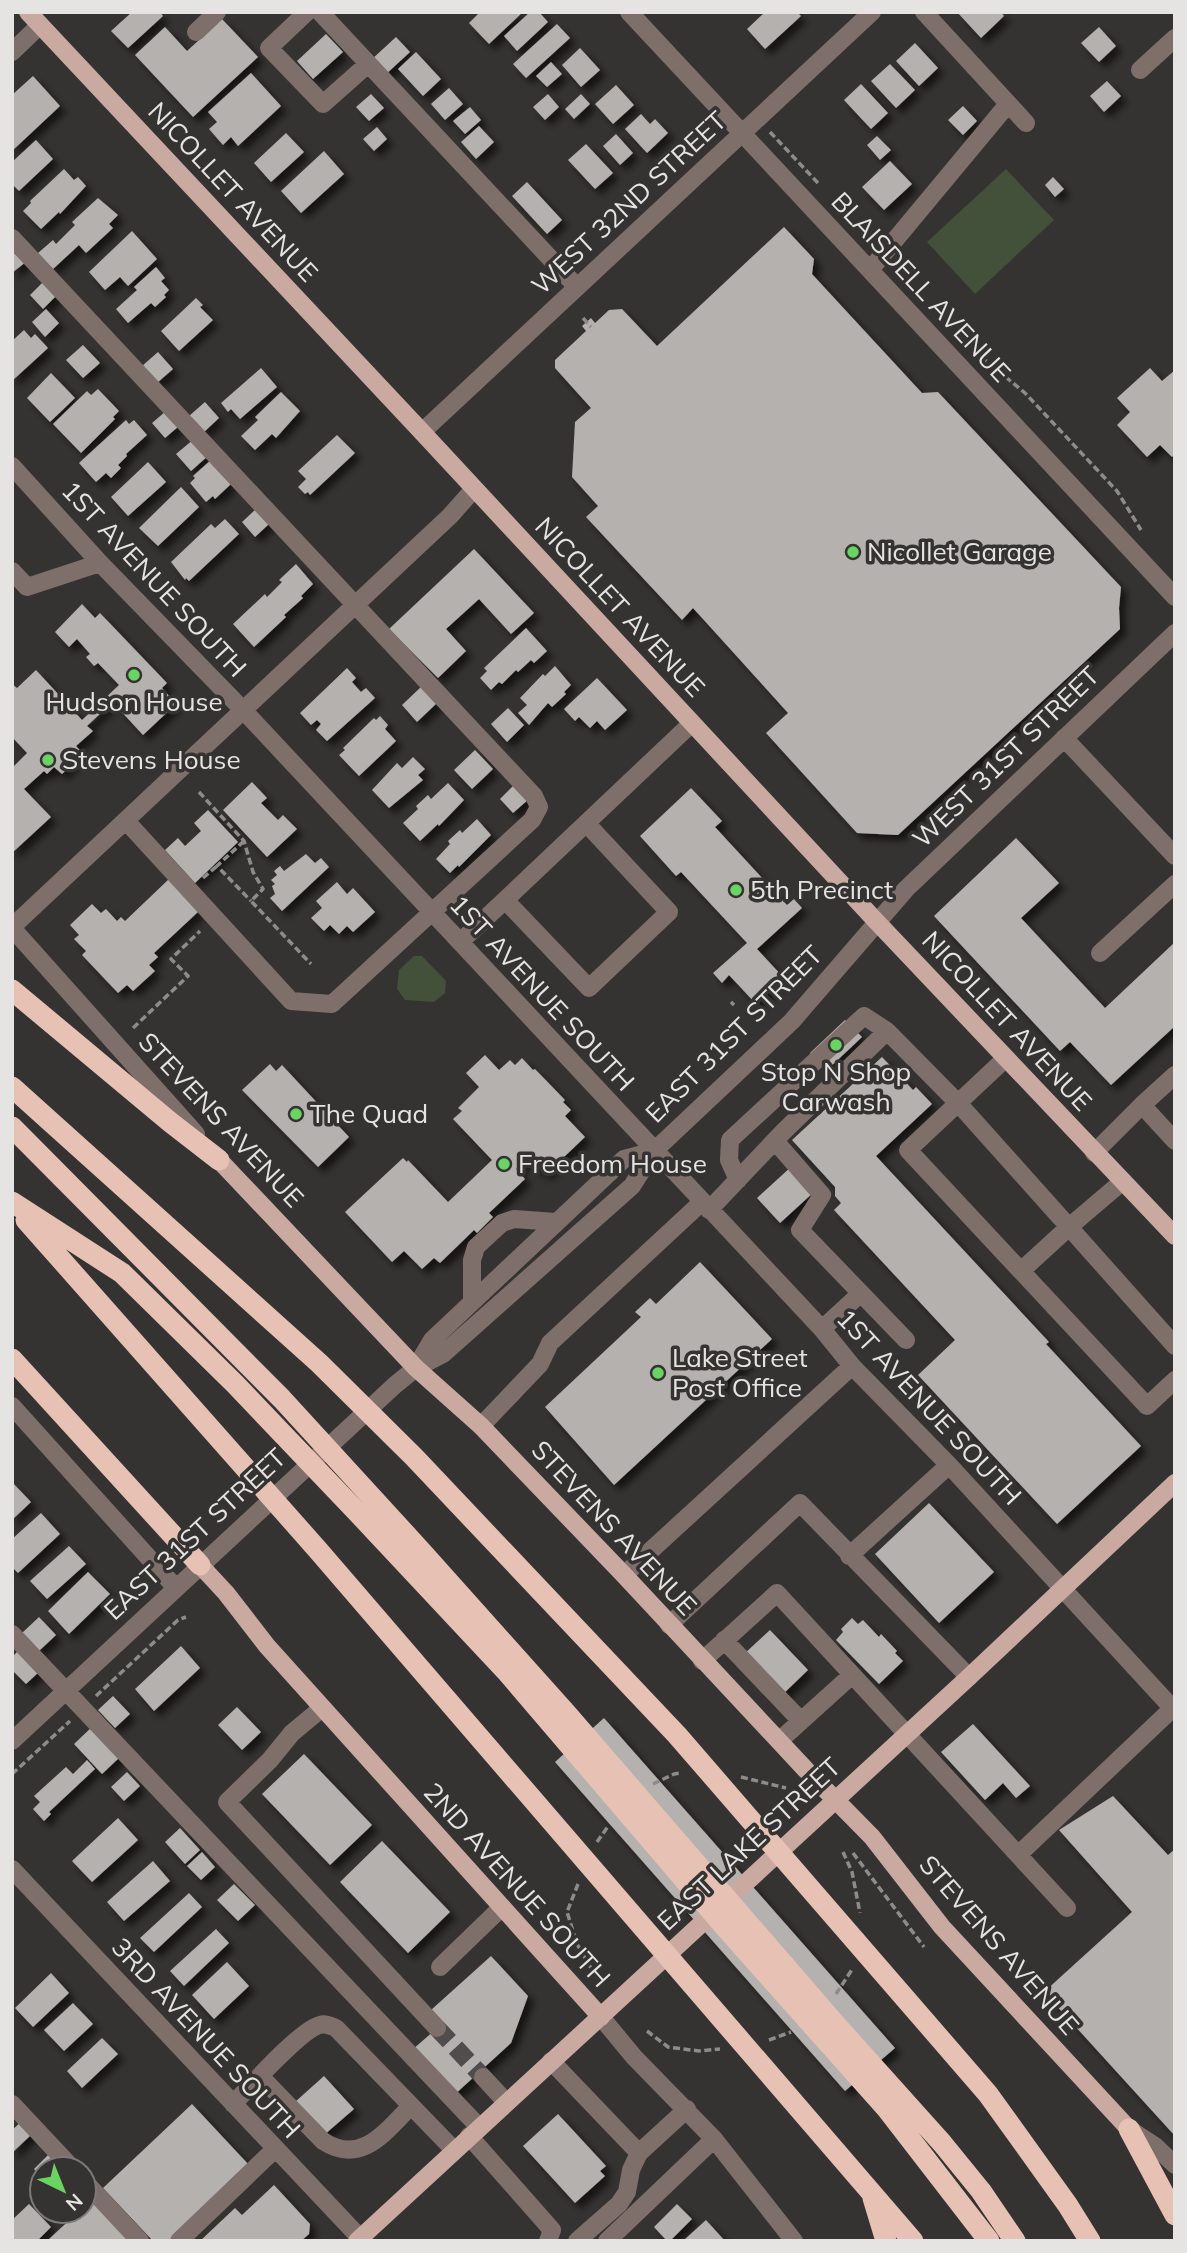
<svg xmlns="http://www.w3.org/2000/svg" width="1187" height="2253" font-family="Mulish,sans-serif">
<defs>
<filter id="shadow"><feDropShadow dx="6" dy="6" stdDeviation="3.5" flood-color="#0009"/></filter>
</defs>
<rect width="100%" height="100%" fill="#353331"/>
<path fill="#43503a" d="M1006 169 1054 220 975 294 927 242Z
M414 956H422L446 981 445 993 434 1002 405 1000 397 989 399 970Z"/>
<path fill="#b4b1af" filter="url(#shadow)" d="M132 12H160L163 16 128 48 111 31Z
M480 12H523L489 44 469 23Z
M530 12H539L548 22 517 51 504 36Z
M765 12H797L801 16 765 49 747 29Z
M957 12H1001L1004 16 981 38Z
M222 19 258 57 193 117 135 55 165 27 187 51Z
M557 24 570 38 526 78 513 64Z
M1099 27 1116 46 1099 62 1081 43Z
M326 34 343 52 313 79 297 61Z
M396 37 410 52 385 75 371 60Z
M915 43 938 68 919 86 896 61Z
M580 48 600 70 581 87 562 65Z
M416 52 441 79 423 96 398 69Z
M551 62 562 74 547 87 536 76Z
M890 64 915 90 896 108 871 81Z
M251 73 281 106 238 146 231 137 223 145 209 129 217 122 208 112Z
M33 76 60 106 12 151V95Z
M1107 81 1121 96 1104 112 1090 96Z
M861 84 888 113 871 129 844 100Z
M616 85 634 105 613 124 595 104Z
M449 88 463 104 445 120 431 104Z
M371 94 384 108 369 121 356 107Z
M548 94 559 107 545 120 533 107Z
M581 94 590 104 574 119 565 109Z
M963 106 977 121 963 135 948 120Z
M470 107 481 120 465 134 453 121Z
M641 114 650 124 655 119 668 133 647 153 625 129Z
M479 126 494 142 476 159 461 142Z
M377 127 387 139 374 151 363 139Z
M286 133 304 152 271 182 254 163Z
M616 134 633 153 620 165 603 146Z
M877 136 891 150 880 160 867 145Z
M36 140 53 159 19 191 12 184V162Z
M586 144 613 173 595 189 568 160Z
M324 151 344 174 301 213 281 191Z
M890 161 912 184 884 210 862 187Z
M64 169 74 180 78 177 86 186 60 214 59 212 41 229 23 211 31 203 30 201Z
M1053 177 1064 189 1055 197 1045 185Z
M527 182 562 220 547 234 512 196Z
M98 198 118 215 109 224 113 228 86 253 79 245 53 269 38 253 53 240 56 244 75 225 72 222Z
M784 227 814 259 812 274 922 393 938 392 1121 587 1119 608 1120 629 898 835 857 833 776 744 766 733 788 713 693 608 682 620 586 517 598 506 572 477 575 422 591 408 555 368V360L586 331 582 326 591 318 595 323 609 310 622 309 657 346Z
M132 231 157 259 128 286 120 277 105 290 89 272Z
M12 244 27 261 12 273Z
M156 267 165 278 161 281 169 290 164 295 166 297 155 307 151 303 128 323 116 309 137 290 134 287Z
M44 281 57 295 43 309 30 295Z
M196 298 203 305 200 307 213 320 179 351 161 331Z
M46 309 59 323 45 337 32 322Z
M24 330 31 338 35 334 48 348 12 381V341Z
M83 345 100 363 83 378 66 360Z
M158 352 173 369 157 383 142 366Z
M261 368 277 387 240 419 231 409 228 412 221 403Z
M1150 368 1162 381 1175 370V454L1172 457 1160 445 1147 457 1117 425 1130 412 1117 398Z
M51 373 75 398 50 422 27 398Z
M98 389 119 411 113 417 115 419 81 453 53 424 87 391 91 395Z
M281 392 300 411 276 438 272 434 255 450 241 436 258 420 255 417Z
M205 402 219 418 204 432 189 416Z
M166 411 179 426 165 438 152 423Z
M126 420 129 424 134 420 147 435 126 454 127 456 118 465 121 468 111 478 106 473 96 482 79 463Z
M337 435 355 453 310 495 308 492 305 494 298 487 306 479 298 471Z
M194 439 209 455 191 471 176 454Z
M211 460 231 484 215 499 213 496 206 502 190 483 195 478 193 476Z
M148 462 166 482 128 516 111 497Z
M181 487 199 507 158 546 139 528Z
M256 509 270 523 255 537 242 522Z
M225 519 239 534 189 581 186 578 185 580 171 562 211 524 215 528Z
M474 549 534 613 511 634 479 599 446 629 466 651 438 678 389 629Z
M296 564 313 584 301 596 303 598 284 615 286 617 254 647 233 624 265 594 267 597 282 582 279 580Z
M82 604 95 618 100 613 167 683 162 688 176 704 143 735 118 708 121 705 116 699 87 726 93 731 76 746 83 754 62 774 54 767 47 774 44 771 24 789 51 817 12 853V768L27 753 12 737V684L17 688 36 670 82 720 119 685 98 663 94 666 86 657 90 654 77 639 69 647 55 632Z
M526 628 547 651 534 663 531 660 518 672 516 670 502 684 499 682 491 690 480 678 487 671 484 668Z
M555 666 571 685 564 692 566 694 552 707 548 703 529 725 518 713 527 705 520 698 543 674 545 676Z
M347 668 356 678 352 682 361 692 366 688 375 698 327 741 316 730 321 724 317 720 311 725 300 713Z
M597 678 627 710 605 730 597 721 590 728 579 717 575 721 564 709Z
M422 686 438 702 417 722 402 705Z
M508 708 524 725 507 742 491 724Z
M380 716 388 725 385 729 396 741 359 776 339 755 345 750 343 748 374 718 376 720Z
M475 750 493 769 472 789 454 770Z
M413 757 425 769 418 775 423 780 389 808 372 790 397 763 402 768Z
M252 782 267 798 261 803 278 820 283 815 297 829 267 857 223 810Z
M448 783 464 800 439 826 438 824 420 841 403 823 418 809 416 806 428 795 431 799Z
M516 783 530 798 513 813 500 799Z
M691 788 722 821 715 827 787 905 794 899 802 908 757 949 784 978 756 1004 729 975 722 983 713 973 747 943 681 872 676 876 640 836Z
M208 810 238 842 195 883 165 850 178 838 185 846 201 831 194 823Z
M477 819 491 835 459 867 458 865 450 873 436 859 450 844 448 841 460 830 462 833Z
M1016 838 1059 883 1021 918 1105 1008 1175 942V1026L1111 1085 1070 1042 1060 1051 934 916Z
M306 854 315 863 321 858 329 867 282 911 270 898 275 894 272 886 275 884 271 880 277 875 274 871 280 866 284 871Z
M169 879 199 911 154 953 158 957 149 965 155 971 133 991 127 985 118 993 82 955 86 951 74 939 79 935 70 925 92 904 101 913 106 909 117 921 121 917 125 921Z
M337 882 347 894 353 888 375 912 353 932 347 926 339 934 330 925 324 931 311 918 322 908 316 901Z
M845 1020 862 1037 827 1070 810 1053Z
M485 1055 499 1070 510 1060 515 1065 522 1058 533 1070 535 1069 565 1100 563 1102 571 1110 565 1116 585 1137 545 1175 537 1166 534 1170 525 1161 516 1169 525 1179 489 1213 493 1217 477 1233 474 1230 440 1263 434 1258 422 1269 404 1251 392 1262 345 1212 403 1158 407 1162 408 1160 448 1202 492 1160 453 1119 462 1111 458 1108 479 1087 466 1073Z
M882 1057 913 1090 916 1087 932 1104 876 1156 1049 1342 1046 1344 1141 1446 1057 1524 918 1375 955 1340 834 1210 841 1203 835 1196V1187L792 1140Z
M270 1064 276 1071 282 1065 349 1137 318 1167 242 1090Z
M792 1166 815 1191 780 1223 757 1198Z
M700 1262 772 1339 614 1485 545 1407 641 1317 635 1312 650 1298 656 1304Z
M12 1482 31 1502 12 1520Z
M929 1503 994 1572 939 1623 875 1554Z
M41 1513 60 1534 18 1573 12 1567V1539Z
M69 1546 86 1564 47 1599 30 1581Z
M88 1572 110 1594 69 1634 48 1611Z
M39 1617 56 1635 39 1651 22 1633Z
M852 1618 858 1624 863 1620 879 1637 881 1634 897 1651 895 1653 903 1661 879 1684 836 1640 843 1632 841 1629Z
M770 1630 808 1670 782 1695 744 1654Z
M181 1646 200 1668 154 1711 135 1689Z
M20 1649 41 1670 26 1684 12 1670V1657Z
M113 1696 130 1714 115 1728 98 1710Z
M237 1707 261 1732 242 1750 218 1725Z
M604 1718 895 2048 845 2091 555 1762Z
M973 1724 1030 1786 1016 1798 1003 1783 985 1800 941 1752Z
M93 1726 121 1756 102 1774 74 1744Z
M304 1754 372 1825 330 1865 262 1794Z
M87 1760 95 1769 49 1812 51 1814 44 1821 33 1809 40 1802 34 1796 66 1767 73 1774Z
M127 1772 140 1786 124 1801 111 1787Z
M1113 1796 1168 1855 1175 1849V2136L1044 1992 1132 1912 1059 1830Z
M118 1818 138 1840 92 1882 72 1861Z
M180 1828 200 1850 185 1864 165 1842Z
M382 1841 450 1912 408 1953 340 1882Z
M202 1852 215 1867 201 1880 187 1866Z
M153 1861 170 1881 124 1921 107 1902Z
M234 1884 255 1905 238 1921 217 1900Z
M189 1893 202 1907 154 1952 140 1938Z
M216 1929 229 1943 184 1986 170 1971Z
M491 1956 528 1996 511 2043 453 2096 412 2050 443 2023 431 2010Z
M227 1962 249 1986 214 2019 192 1995Z
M51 1973 69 1993 33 2027 15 2008Z
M73 2003 93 2024 64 2051 44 2030Z
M102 2038 118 2054 82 2088 67 2071Z
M324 2076 354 2109 324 2135 295 2102Z
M192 2104 249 2165 169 2241H153L103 2188Z
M558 2114 606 2166 600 2171 605 2176 575 2203 523 2146Z
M22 2121 33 2133 12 2153V2130Z
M49 2154 62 2167 42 2169V2177L34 2169Z
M274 2185 310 2224 309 2234 301 2241H200L235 2208 242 2215Z
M94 2198 133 2241H47L79 2211H84V2207Z
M29 2204 51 2227 37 2241H12V2220Z
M677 2204 692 2219 670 2241H667L654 2227Z
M706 2220 725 2241H683Z"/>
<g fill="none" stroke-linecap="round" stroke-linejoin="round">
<path stroke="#4f4e4c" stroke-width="18" stroke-dasharray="18 9" stroke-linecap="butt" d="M437 2028 483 2077"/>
<path stroke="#8e8c8b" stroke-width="3.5" stroke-dasharray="7 3.5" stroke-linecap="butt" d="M770 132 818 183
M583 318 591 327
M973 350 1025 393 1117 491 1141 530
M199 792 244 841 253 872 263 889 251 901 311 964
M244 841 217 866 251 901
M203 878 217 866
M731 1002 734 1005
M133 1028 188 976 171 959 200 931
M96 1696 178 1620 186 1617
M12 1774 70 1721
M741 1777 786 1788
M653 1784 674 1774 681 1773
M597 1842 609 1825
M843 1852 852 1872 860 1913
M853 1853 924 1947
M578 1884 567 1912 577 1944 591 1968
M836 1994 853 1968
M647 2031 668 2047 699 2051 720 2049
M769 2040 791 2032"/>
<path stroke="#7f6f6a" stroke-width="18" d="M307 12 269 48 323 104 368 64
M320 12 577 287
M629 12 1175 597
M924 12 1026 123
M196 32 217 12
M12 52 40 25
M1140 70 1175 38
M12 238 534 796 539 807 532 820 332 1004 291 1001 127 822
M870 270 1008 104
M422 432 872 12
M12 466 100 563 244 711 822 1329 852 1366 949 1465 1175 1711
M12 571 27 587 100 563
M1064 738 1175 856
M586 823 669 912 589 988 505 900C567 841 629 782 692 723
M12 927 450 516 474 489
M12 928 196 1134
M460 942 505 900
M1100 953 1175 884
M1006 1058 908 1150 1147 1406 1175 1380
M1142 1105 1175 1075
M775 1141 822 1195 800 1230 906 1340
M1094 1153 1142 1105 1175 1141
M738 1180 729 1160 730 1140 864 1016 887 1031
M709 1210 783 1132 887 1031 958 1103 1069 1227 1123 1181
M1021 1271 1069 1227 1175 1346
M472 1302V1260L476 1247 502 1223 514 1219 556 1222
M822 1329 861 1293
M416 1367 432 1340 624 1159 654 1151
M12 1406 176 1588
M481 1426 540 1364 550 1343 702 1202
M849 1556 949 1465
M624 1575 852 1366
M669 1625 800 1503 969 1677
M12 1634 479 2127
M724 1640 801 1721
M702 1661 777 1593 1067 1908
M322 1708 292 1733 270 1760 227 1802 437 2028
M12 1741 395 1385 416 1368 443 1354 632 1186 654 1151 792 1021 906 889 1175 633
M779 1741 852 1675
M1018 1855 1173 1708
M12 1869 363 2241
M440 1967 502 1907
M601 2017 634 2057 714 2139 794 2241
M551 2061 639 2153
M260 2076 323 2141C361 2166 385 2132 411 2106
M483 2077 506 2102
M12 2104 73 2169
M233 2104C249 2088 301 2029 320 2025 326 2023 331 2026 336 2028L454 2150
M1129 2129 1155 2146 1175 2165
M469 2136 552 2230 548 2241
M84 2181 140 2241
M179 2241 275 2149
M577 2241 619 2204 627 2192 631 2170 639 2153 687 2109
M607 2241 714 2139"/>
<path stroke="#caaaa0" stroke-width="18" d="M28 12 422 432 876 921 1175 1236
M219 1160 416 1368 481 1426 624 1575 806 1770 872 1837 942 1927 1129 2129
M200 1565 226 1593 267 1646 601 2017
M357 2241 969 1677 1175 1483"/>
<path stroke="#e8c1b5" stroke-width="21" d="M12 990 170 1122 219 1160
M12 1087 319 1363 414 1457 677 1735 988 2094 1067 2204 1090 2241
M12 1127 282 1399 422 1552 566 1713 837 2026 942 2143 981 2191 1015 2241
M12 1202 122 1273 235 1384 357 1512 506 1671 724 1926 887 2109 989 2241
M26 1220 317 1549 913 2241
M12 1359 200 1565
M1129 2129 1175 2215
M873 2198 886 2241"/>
</g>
<g fill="#6ad363" stroke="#353331" stroke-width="2.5">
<circle cx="853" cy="552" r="7"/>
<circle cx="134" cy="675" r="7"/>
<circle cx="48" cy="760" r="7"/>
<circle cx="736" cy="890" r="7"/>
<circle cx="836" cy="1045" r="7"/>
<circle cx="296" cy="1114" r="7"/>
<circle cx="504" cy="1164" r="7"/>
<circle cx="658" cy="1373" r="7"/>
</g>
<g text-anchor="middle" stroke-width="7" stroke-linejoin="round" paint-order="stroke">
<g font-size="26" fill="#e5e4e3" stroke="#353331">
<text transform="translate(233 192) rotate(47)" y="9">NICOLLET AVENUE</text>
<text transform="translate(629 203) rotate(-43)" y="9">WEST 32ND STREET</text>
<text transform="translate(921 287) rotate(47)" y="9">BLAISDELL AVENUE</text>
<text transform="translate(154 579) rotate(47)" y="9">1ST AVENUE SOUTH</text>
<text transform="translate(620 607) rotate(47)" y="9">NICOLLET AVENUE</text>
<text transform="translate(1006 757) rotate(-44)" y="9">WEST 31ST STREET</text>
<text transform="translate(542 993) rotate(47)" y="9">1ST AVENUE SOUTH</text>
<text transform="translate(1007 1021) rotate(47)" y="9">NICOLLET AVENUE</text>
<text transform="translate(734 1034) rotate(-45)" y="9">EAST 31ST STREET</text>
<text transform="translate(221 1120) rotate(47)" y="9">STEVENS AVENUE</text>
<text transform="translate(929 1407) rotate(47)" y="9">1ST AVENUE SOUTH</text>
<text transform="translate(614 1528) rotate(47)" y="9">STEVENS AVENUE</text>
<text transform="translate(195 1534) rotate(-43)" y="9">EAST 31ST STREET</text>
<text transform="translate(749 1844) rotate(-43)" y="9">EAST LAKE STREET</text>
<text transform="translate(517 1885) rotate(48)" y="9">2ND AVENUE SOUTH</text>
<text transform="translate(999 1945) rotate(49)" y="9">STEVENS AVENUE</text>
<text transform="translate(206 2038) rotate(47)" y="9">3RD AVENUE SOUTH</text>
</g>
<g font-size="26" fill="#e5e4e3" stroke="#353331" text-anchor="start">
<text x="867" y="561">Nicollet Garage</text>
<text x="134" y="711" text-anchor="middle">Hudson House</text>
<text x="62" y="769">Stevens House</text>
<text x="750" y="899">5th Precinct</text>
<text x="836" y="1081" text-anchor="middle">Stop N Shop<tspan x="836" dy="30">Carwash</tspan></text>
<text x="310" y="1123">The Quad</text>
<text x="518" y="1173">Freedom House</text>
<text x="672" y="1367">Lake Street<tspan x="672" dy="30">Post Office</tspan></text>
</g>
</g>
<rect width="1187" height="2253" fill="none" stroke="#e5e4e3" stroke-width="28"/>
<g transform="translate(63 2190) rotate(137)"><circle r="33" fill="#353331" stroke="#7b7a78" stroke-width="2"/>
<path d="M0-5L12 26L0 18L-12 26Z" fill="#6ad363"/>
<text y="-10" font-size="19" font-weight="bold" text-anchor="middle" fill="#e5e4e3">N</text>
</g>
</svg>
